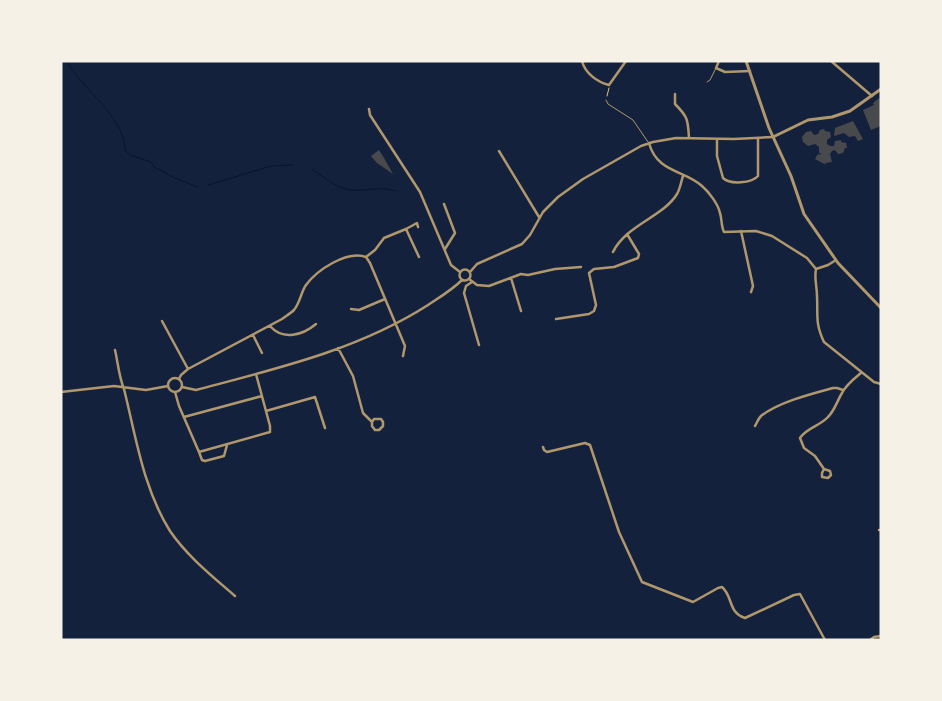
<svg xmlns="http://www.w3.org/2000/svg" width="942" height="701" font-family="'Noto Sans',sans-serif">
<rect width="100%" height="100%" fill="#14213d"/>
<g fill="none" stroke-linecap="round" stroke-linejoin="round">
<path stroke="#0b132b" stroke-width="1" d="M69 61 68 64C73 70 77 77 83 83 98 101 125 124 125 150L130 155 151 162 154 167 175 178 197 187
M312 169C324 177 338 190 353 190 368 191 381 186 396 191
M208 185 271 166 293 165"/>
</g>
<path fill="#48494c" d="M879 98 881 102V126L871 130 863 110 874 105 873 103Z
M853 121 863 139 858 141 855 136 849 137 844 133 834 136 835 128Z
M824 129 825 131 830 132 831 137 827 140V144L830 146H834L835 141 841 140V142L846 143 847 148H845L843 153 838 154 835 150 832 151 830 154 832 162 825 163 826 165 815 159 818 154 820 155 821 153H819V147L815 144 808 146 803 142 802 137 806 132 811 131 814 135 818 134 820 130Z
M379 150 384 158 393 174 377 163 371 156Z"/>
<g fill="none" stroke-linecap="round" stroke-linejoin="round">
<path stroke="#e5c07b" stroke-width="1" d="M607 96 609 88"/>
<path stroke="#b1986c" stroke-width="1" d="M707 82 710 80 716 68
M606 100 608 104 633 120 648 142"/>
<path stroke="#b1986c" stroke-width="2.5" d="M582 61C585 73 597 82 609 85L626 61
M719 61 716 68 725 72 750 71
M831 61 872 96
M675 94V104C688 117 688 120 689 138
M369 109 370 115 420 192 451 265 460 272
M717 139V156L723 178C730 185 752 183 758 176V139
M649 143C657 173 685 170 702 186 709 192 718 204 720 213 722 219 721 226 724 232L756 231 772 236 807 258 816 269 828 265 836 260
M499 151 539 217
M444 204 455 233 445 249
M406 229 417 223 418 227
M741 231 753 286 751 292
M613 252C626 225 663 217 677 194 680 189 681 182 683 176
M366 257 375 250 384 238 406 229 419 257
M816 269C814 279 817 286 817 296 818 316 815 323 824 342L874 382 881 384
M459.5 275a5.5 5.5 0 1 1 11 0a5.5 5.5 0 1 1-11 0Z
M470 272 477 264 522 244 530 235 543 212 558 197 583 179 641 146 653 142 676 138 734 139 773 137
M511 278 521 311
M469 279 477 285 489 286 521 274 528 275 555 269 581 267
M472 282 466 286 464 293 479 345
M351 309 359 310 385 299
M556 319 589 314 594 311 596 305 589 273 594 269 614 267 638 258 639 254 627 234
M162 321 188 369
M270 326C283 341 303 335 316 324
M253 335 262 353
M338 348 353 376 363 413 372 422V426L375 430H379L383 426V422L381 419H374L372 422
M115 350C118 363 119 377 124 389 136 437 143 488 170 531 187 556 212 576 235 596
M168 385a7 7 0 1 1 14 0a7 7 0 1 1-14 0Z
M179 379 181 375 188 369 282 319C286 316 291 313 294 310 300 303 301 292 306 285 317 270 347 250 366 257L370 263 405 346 403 356
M182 387 196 390C275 369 358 350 428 305 440 297 452 290 462 280
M61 392 114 386 146 390 168 386
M175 392 179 406 199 452 270 432V426L256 374
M266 411 315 397 325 428
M184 417 262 396
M755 426C757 423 758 419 761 416 779 402 811 394 833 388H837L843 390
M543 447 544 450 547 452 585 443 590 445 619 532 642 582 693 602 718 588 722 587C733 596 728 613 745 618L794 595 800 594 825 640
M199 452 202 460 205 461 224 456 227 445
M824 469 822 473V477L828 478 831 475 830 471 824 469 815 456 804 448 800 438C806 428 820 426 828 417 835 410 837 401 842 393 846 385 855 378 861 373
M879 530H881
M870 640 874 637 881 636"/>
<path stroke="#b1986c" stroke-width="3" d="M746 61 769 128 791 176 804 214 838 263 881 308
M773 137 808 120 832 117 850 111 881 89"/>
</g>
<rect width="942" height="701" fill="none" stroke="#f6f1e7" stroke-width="125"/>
</svg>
